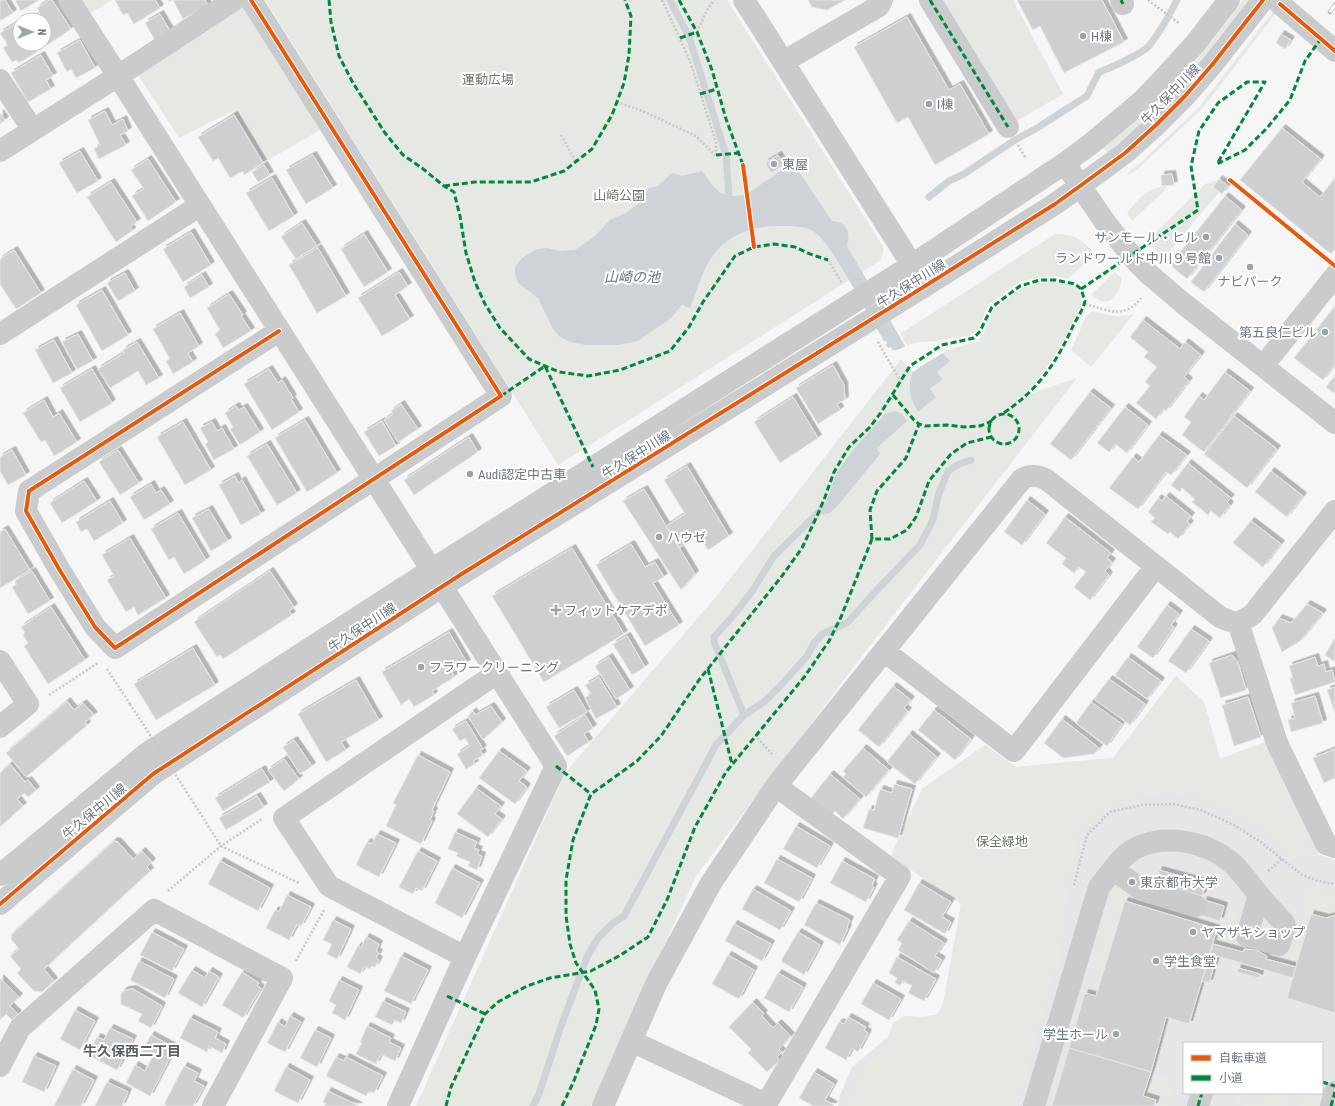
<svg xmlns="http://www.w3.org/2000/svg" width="1335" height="1106" font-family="'Roboto Condensed','Noto Sans JP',sans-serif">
<defs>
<filter id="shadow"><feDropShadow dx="3.5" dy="-3.5" stdDeviation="0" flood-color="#0004"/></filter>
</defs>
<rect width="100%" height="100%" fill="#f6f6f6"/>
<path fill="#e5e6e7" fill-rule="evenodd" d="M1176 676 1204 702 1220 759 1265 742 1319 855 1335 860V1106H838L840 1095 852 1067 888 1037 893 1023 904 1016 921 1017 935 1015 939 1012 943 1004 961 904 891 856 922 789 985 745 1016 767 1113 758ZM1184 1043H1322V1093H1184Z"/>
<path fill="#e6e8e4" d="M82 0H112L90 14Z
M265 0H727L884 248 881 260 558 465Z
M944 0H1013L1063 94 1015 122 943 5Z
M1243 0H1253L1204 61 1143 123 1107 153 1102 146C1126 127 1150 109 1172 87 1198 61 1221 29 1243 0Z
M1282 0H1286L1202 109 1140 167 1129 175 1128 172 1138 165 1199 107Z
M245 1 320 130 265 162 233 111 179 138 138 75Z
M1217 181 1213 187 1219 192 1163 259 1148 240 1205 184Z
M1167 186 1161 194 1132 221 1127 213C1138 199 1147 188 1167 186Z
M1055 234C1077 235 1081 239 1095 254L1068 279 1057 276 1040 277 1019 282 989 304 977 330 970 336 952 338 940 341 919 342 907 345 900 334Z
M1115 272 1122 278C1121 289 1113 307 1099 300 1097 299 1094 296 1092 294Z
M1055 282 1068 284 1076 288 1080 293 1082 303 1064 340 1051 361 1037 381 1024 396 1077 378 865 652 696 876 591 1106H416L565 773 719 593 901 359 930 389 943 379 937 372 949 361 943 353 948 350 977 342 984 333 995 307 1021 288 1040 283Z
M1092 311C1109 315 1118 319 1134 314L1091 367 1071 350 1086 317Z
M1176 676 1204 702 1220 759 1265 742 1318 856 1303 860 1292 858 1266 834 1241 819 1203 801 1173 795 1143 797 1113 806 1079 833 1070 882 1063 943 1018 1106H847L849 1096 860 1070 896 1033 893 1023 904 1016 921 1017 935 1015 939 1012 943 1004 948 976 956 941 961 904 891 856 922 789 985 745 1016 767 1113 758Z
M1280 870 1313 886 1335 891V915L1326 918 1311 914 1296 967 1288 965 1302 916 1291 912 1303 899Z
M1113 886 1128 891 1096 996 1085 993 1105 912Z
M1244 892 1227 947 1214 944 1225 907Z
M1234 961 1269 971 1266 985 1258 983 1260 974 1239 968 1236 976 1230 975Z
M1151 1072 1176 1079 1168 1106H1154L1156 1100 1143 1096Z
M1238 1093H1260L1234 1106Z
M1268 1093H1288L1295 1106H1244Z
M1292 1093H1324L1320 1106H1299Z"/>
<path fill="#cdd3d6" d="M789 157 832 221C847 222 851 233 847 246L905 346C901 349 897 351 892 350L891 347 888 348 886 345 887 342 884 341C872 321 861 301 849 280 841 267 826 239 813 231 806 226 789 226 780 226 751 225 721 237 707 265 700 278 696 294 690 308L682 305 671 318 638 341 618 345H586L570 342 560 337 553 329 538 298 518 283 515 274V267L523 257 537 249 547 248 560 251 575 250 595 236 610 220 626 213 638 204 649 188 658 186 672 173 682 176 702 171 713 186 721 193 729 196H734L744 195 758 187 765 181 771 178 789 164Z
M943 353 950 361 937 372 943 379 930 389 936 397 918 412C909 395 908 392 912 373L920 367Z
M895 411 902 414 907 421 877 448 880 454 839 504 830 513 821 515 837 472 853 450 885 414Z"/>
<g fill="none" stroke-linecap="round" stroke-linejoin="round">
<path stroke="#cdd3d6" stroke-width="7" d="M670 0 689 37 726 155 729 196
M929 197 949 181 964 174 1015 140 1037 128 1087 96 1099 72C1111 68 1141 54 1149 46 1160 32 1169 16 1177 0
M744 715 714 642V637L733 616 753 590 774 556 824 507
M533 1106 539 1094 560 1029 587 957 598 938 612 924 624 916 716 745 744 715 764 702 783 683 807 656 814 643 822 634 847 623 876 591 920 545 933 520 938 496 948 471 959 464 971 460"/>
</g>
<path fill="#cecfd0" stroke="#e6e6e6" filter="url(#shadow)" d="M0 0H5L13 13 0 21Z
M15 0H39L21 11Z
M49 0H52L71 29 46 46 44 43V20H29L40 13 37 8Z
M115 0H155L160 8 134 24 127 13 123 15Z
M168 0H205L208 6 183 19 173 0 169 2Z
M808 0H845L827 10 812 7Z
M1017 0H1102L1124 42 1064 73 1040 26 1033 30Z
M160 14 170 31 155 40 145 23Z
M907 17 949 90 960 84 989 134 935 165 908 117 897 123 854 47Z
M20 21V44H34L38 51 19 63 17 60 12 62 3 48 8 45 0 33Z
M1281 34 1291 40 1285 49 1276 43Z
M80 40 95 68 76 78 71 69 67 72 57 53Z
M41 55 53 76 46 80 51 89 28 102 11 73Z
M105 111 112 125 123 119 128 131 120 135 126 145 99 159 94 149 100 145 88 120Z
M0 113 5 120 0 124Z
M234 115 263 163 244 175 243 171 230 178 218 158 213 161 198 137Z
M1282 128 1321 159 1302 182 1320 197 1335 178V249L1331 254 1240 180Z
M80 151 98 181 77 193 59 163Z
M313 155 333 188 306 204 286 170Z
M778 155 784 165 771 173 765 163Z
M148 159 176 202 148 221 132 196 144 189 131 170Z
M264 165 270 175 258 182 252 172Z
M1172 174 1174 185 1162 186 1161 175Z
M272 178 294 216 269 231 246 193Z
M1219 179 1228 186 1222 194 1213 187Z
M111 182 137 222 130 227 132 231 116 242 87 197Z
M1225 196 1242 210 1187 279 1170 265Z
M302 223 317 246 296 259 281 237Z
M1235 224 1248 235 1204 292 1191 282Z
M191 232 211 265 183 282 163 249Z
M364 234 388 272 364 287 341 249Z
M318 248 346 296 317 313 289 265Z
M14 250 41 293 16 309 0 284V259Z
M399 272 408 286 395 295 410 319 382 336 358 298Z
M125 273 135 291 118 301 107 283Z
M202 275 209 287 190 298 184 287Z
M102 290 128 335 102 351 76 305Z
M229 294 243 315 241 316 251 331 223 348 215 334 220 330 207 308Z
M1335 306V364L1323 380 1294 358Z
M180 313 199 346 188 353 193 362 173 374 166 361 170 359 153 329Z
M1143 320 1180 349 1185 342 1201 355 1184 377 1189 381 1166 411 1164 409 1156 419 1136 403 1150 386 1145 382 1157 367 1144 357 1148 352 1130 337Z
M78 334 93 361 77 369 62 342Z
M54 340 72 373 53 383 35 350Z
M137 342 159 378 146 385 138 371 110 388 98 369 124 353 123 350Z
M833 365 844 385 845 400 837 404 840 410 818 424 796 388Z
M92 369 112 403 80 422 60 388Z
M269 369 278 383 282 380 293 398 291 399 299 412 272 430 244 384Z
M1225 372 1250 391 1204 452 1182 435 1191 422 1184 417 1199 396 1204 400Z
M1335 376V394L1326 387Z
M1090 392 1111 408 1071 460 1050 444Z
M793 397 818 438 780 463 754 422Z
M44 400 53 417 59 413 77 442 54 456 45 440 41 442 23 413Z
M401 404 418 429 398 442 384 420 393 414 391 411Z
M236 406 239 410 244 407 260 432 240 445 230 429 233 427 225 413Z
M1125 407 1148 425 1127 453 1115 444 1109 452 1097 443Z
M1234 416 1277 449 1247 488 1204 454Z
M305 420 337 473 307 492 275 438Z
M382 421 396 446 379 456 364 432Z
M183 422 211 470 185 485 157 437Z
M212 422 217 431 222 428 234 449 214 460 205 444 208 442 200 428Z
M1159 435 1187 455 1171 475 1166 472 1138 509 1109 488 1133 457 1139 462Z
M469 437 478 452 414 495 404 480Z
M267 444 297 493 277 505 247 456Z
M12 450 26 475 8 485 0 471V457Z
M118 450 139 483 120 495 99 462Z
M1188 463 1231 498 1227 502 1230 505 1220 518 1211 511 1208 515 1192 502 1195 499 1182 488 1180 492 1171 485Z
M687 466 729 536 708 550 699 536 679 548 666 526 685 514 664 480Z
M1271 471 1303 496 1287 517 1255 492Z
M235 476 238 483 242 480 261 514 241 525 219 485Z
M84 481 97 501 62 523 50 503Z
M151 484 156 493 161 490 170 504 144 520 130 497Z
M644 489 695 574 681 590 623 501Z
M1166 496 1191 516 1187 522 1190 524 1178 539 1170 532 1168 534 1151 522 1155 518 1148 512 1158 498 1162 501Z
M1027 500 1045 514 1022 545 1004 532Z
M110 501 123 523 94 541 87 529 81 532 76 522Z
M209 509 228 541 211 551 192 518Z
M178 513 206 560 184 574 174 557 169 560 151 529Z
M1065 517 1111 553 1107 558 1112 562 1105 571 1109 575 1090 600 1074 587 1086 572 1079 567 1074 573 1062 564 1066 558 1046 543Z
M1251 521 1281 544 1263 567 1233 543Z
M5 529 30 570 0 588V532Z
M130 538 166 598 138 615 134 607 126 612 107 580 114 576 102 555Z
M631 544 645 567 655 562 664 577 653 583 679 625 645 646 596 565Z
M572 548 624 634 544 682 492 596Z
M32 571 50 601 28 614 12 587 17 584 15 581Z
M270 571 294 607 289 611 292 615 223 659 220 655 217 657 194 622Z
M1307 604 1323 613 1300 641 1282 652 1272 628 1279 618 1291 623Z
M1167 605 1179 614 1171 625 1174 627 1153 658 1137 647Z
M51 607 85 660 48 684 24 646 28 643 23 635 25 633 21 627Z
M1191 629 1209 641 1186 673 1168 661Z
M449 632 467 663 452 672 454 677 432 691 434 695 414 707 409 699 401 705 382 672Z
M627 636 645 667 632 675 613 644Z
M1335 638V662L1325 655Z
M193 648 215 685 156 720 134 684Z
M1232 655 1238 662 1246 690 1221 698 1209 663Z
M609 657 630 690 616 699 595 666Z
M1128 657 1161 681 1147 699 1115 675Z
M1315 657 1318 666 1324 664 1326 672 1332 670 1335 682 1295 695 1290 678H1293L1289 666Z
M599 677 617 707 596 719 585 698 591 694 585 685Z
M1109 679 1145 704 1130 725 1094 699Z
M356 680 379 720 341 742 346 750 326 762 298 714Z
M893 686 911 700 904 708 908 711 879 747 858 730Z
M1335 687V713L1327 690Z
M574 690 587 712 559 728 546 707Z
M1315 696 1323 723 1291 732 1288 720 1295 718 1291 703Z
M1248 697 1261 737 1234 746 1222 705Z
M67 701 74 710 83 703 94 715 85 722 87 725 26 777 6 753Z
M1091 702 1122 724 1107 746 1076 723Z
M491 706 502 722 483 740 468 716 473 711 475 715Z
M934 710 971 739 955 760 918 730Z
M585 715 593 728 584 734 589 742 567 756 554 736Z
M1062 719 1099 748 1094 754 1063 758 1044 743Z
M466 721 483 749 480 750 483 755 473 761 475 764 466 769 457 754 470 746 465 738 460 741 452 729Z
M909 734 937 757 915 784 887 762Z
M294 740 312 766 300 774 283 747Z
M863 748 889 770 866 797 843 777 846 774 843 771Z
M1335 749V778L1324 783 1313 758Z
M499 751 527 771 519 781 527 787 515 804 479 778Z
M418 755 450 772 432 810 434 811 430 820 432 821 421 844 386 826 396 805 393 803Z
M284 759 299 779 284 791 268 770Z
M10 764 25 782 28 780 36 790 28 797 24 793 17 799 23 806 0 827V773Z
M262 769 270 782 223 811 215 798Z
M830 774 860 799 843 819 835 811 832 815 811 798Z
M894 784 912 789 898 838 863 828 869 809 874 810 880 789 892 793Z
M476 788 501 806 495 814 502 819 488 837 457 814Z
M257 796 264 807 226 830 219 818Z
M796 826 830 846 817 868 783 849Z
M455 832 477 842 474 848 479 850 477 854 482 856 477 870 468 866 470 862 456 856 458 853 448 849Z
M377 834 396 843 379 877 356 865 367 842 372 844Z
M114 841 118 842 133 859 142 851 152 862 147 867 150 871 44 969 54 981 42 992 34 991 17 973 21 969 10 956 19 949 11 939 12 934Z
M418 851 437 861 422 891 416 888 413 894 399 887Z
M777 859 812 878 799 902 764 883Z
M220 861 270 888 258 911 208 884Z
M842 861 875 879 872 885 874 887 866 902 830 883Z
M452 868 480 883 462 918 435 903Z
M1159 870 1206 883 1202 896 1156 883Z
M919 883 951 902 942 917 951 922 945 934 904 910Z
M753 889 791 911 780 930 742 909Z
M287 895 311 907 301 926 297 924 289 940 266 928 275 910 279 912Z
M1204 900 1224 906 1220 921 1200 915Z
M1125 901 1217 929 1189 1024 1166 1017 1151 1072 1069 1048 1085 993 1096 996Z
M816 903 850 920 847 927 848 928 840 945 804 925Z
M1311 914 1326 918 1335 915V1013L1287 998Z
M333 920 351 929 337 959 327 954 332 944 323 940Z
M909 921 944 943 935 956 942 960 934 973 898 950 902 943 897 940Z
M734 924 771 944 762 961 725 941Z
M152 932 184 949 172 971 140 955Z
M798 932 820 945 804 975 781 961Z
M366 937 379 944 376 951 379 953 376 958 379 960 375 967 372 966 370 969 365 966 360 974 347 967 358 946 361 948Z
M1213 944 1243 952 1244 949 1256 950 1267 956 1266 959 1296 967 1293 978 1217 956 1209 983 1202 981Z
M728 955 754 970 739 999 712 984Z
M401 956 428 970 411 1004 384 991Z
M897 957 936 979 924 1001 908 993 912 986 903 981 900 986 895 983 897 978 889 973Z
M139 961 174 979 165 998 130 980Z
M1238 968 1260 974 1259 978 1237 972Z
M192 970 205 978 209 971 219 977 202 1007 178 993Z
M242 972 259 983 257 986 261 988 243 1018 222 1005Z
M778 973 803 987 789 1012 764 998Z
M0 978 19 997 10 1006 18 1014 12 1020 6 1014 0 1020Z
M339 980 359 990 345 1020 332 1013 336 1005 329 1001Z
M873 983 901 999 889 1020 861 1004Z
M133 989 162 1006 151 1028 138 1021 142 1014 121 1004V993L125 990Z
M383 1001 406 1012 401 1023 395 1020 392 1025 375 1017Z
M753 1002 764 1014 762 1016 773 1028 778 1023 791 1036 779 1049 782 1052 777 1057 780 1060 767 1072 748 1053 751 1049 729 1027Z
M75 1010 95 1021 80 1050 60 1039Z
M290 1016 301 1022 285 1052 267 1043 278 1022 285 1027Z
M848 1017 866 1027 864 1030 868 1033 858 1052 852 1048 846 1060 825 1048 839 1022 844 1024Z
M190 1018 218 1032 215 1038 226 1044 222 1053 209 1046 207 1052 180 1038Z
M367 1026 391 1038 389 1042 401 1048 395 1061 381 1054 376 1064 356 1054 362 1043 360 1042Z
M110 1028 133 1039 117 1070 88 1055 97 1037 104 1040Z
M315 1030 331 1038 317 1067 300 1058Z
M151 1035 175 1048 150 1096 126 1083 135 1065 145 1071 152 1058 141 1053Z
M1069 1048 1151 1072 1143 1096 1156 1100 1154 1106H1052Z
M34 1056 56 1066 44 1092 22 1082Z
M336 1057 344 1061 346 1057 383 1076 374 1093 369 1091 366 1096 326 1076Z
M184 1066 198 1073 194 1081 204 1086 193 1106H167L164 1104Z
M286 1067 310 1080 298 1103 274 1091Z
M73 1069 94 1080 81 1106H54Z
M814 1072 834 1084 825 1100 834 1105 833 1106H813L799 1098Z
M107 1082 128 1092 122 1106H95Z
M328 1091 359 1106H324L326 1103 323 1102Z"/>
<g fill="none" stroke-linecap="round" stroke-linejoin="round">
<path stroke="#c7c8c9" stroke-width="2.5" stroke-dasharray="2 2" stroke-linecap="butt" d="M662 0 690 61 716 142V155
M1148 0 1180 24
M697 32 707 10 714 0
M617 102 645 112 696 136 715 155
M561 135 576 162
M1018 145 1026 159
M743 165 754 247
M1230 180 1324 256
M828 260 842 283
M1085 304C1108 310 1124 320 1141 298
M878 342 901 382
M107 669 130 704
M49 695 98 663
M755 735 772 754
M193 802 221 846 299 883
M1268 871 1282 859
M1074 885 1087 835 1110 812 1142 805 1173 804 1201 810 1236 826 1262 843 1302 875 1318 881 1335 884
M168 891 221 846 262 819
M296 961 324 910"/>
<path stroke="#c9cbcc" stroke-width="22" d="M69 0 118 76 234 0
M251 0 501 396 115 648 95 627 59 569 26 511 29 491 279 331
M744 0 912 265
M930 0 1008 127
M1121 0 1123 4
M1280 4 1335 51
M783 62 879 6 882 0
M0 80 33 130
M0 151 118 76 556 766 465 957 398 1106
M1072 174 1105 222
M1150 275 1184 304 1335 423
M0 334 199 206
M1263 366 1335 276
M1238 622 1277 743 1326 844 1335 847
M884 651 1014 751 1156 566
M0 661 28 704 0 727
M1113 869 1142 890 1196 906
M0 875 146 754 431 570 912 265 1065 163 1092 143 1142 101 1164 78 1195 44 1229 0
M0 904 153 774 460 575 925 286 1055 204 1080 186 1125 153 1156 125 1185 96 1212 65 1263 0
M465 957 329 886 284 818 497 673
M631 1041 766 1104
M0 1066 20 1028 154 910 282 978 213 1106
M603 1106 656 984 711 883 776 786 1022 479C1031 474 1038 475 1047 480L1220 617C1235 624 1240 624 1253 614L1335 511
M765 1106 900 876 776 786
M1034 1106 1099 887C1110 874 1119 858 1134 849 1165 833 1206 841 1232 863 1242 872 1249 883 1257 893 1266 904 1275 913 1284 923L1285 926 1279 945 1247 936 1259 895
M1198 1106 1202 1093
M1331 1106 1335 1092"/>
<g stroke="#c0c1c2" stroke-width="4.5">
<path id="rail" d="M1330 12 1335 5"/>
</g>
<use href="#rail" stroke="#fff" stroke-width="3" stroke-dasharray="9" stroke-linecap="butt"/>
<path stroke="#c7c8c9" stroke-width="2.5" stroke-dasharray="2 2" stroke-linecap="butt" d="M130 704 193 802"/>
<path stroke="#c9cbcc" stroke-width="22" d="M1105 222 1135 260 1150 275"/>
<path stroke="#00873e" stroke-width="3" stroke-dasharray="6 3" stroke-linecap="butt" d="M329 0 331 22 339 56 353 83 385 133 403 155 422 168 444 186 454 192 460 216 466 253 475 282 485 304 500 328 529 359 559 372 588 376 620 370 670 351 689 327 703 302 735 256 754 247 774 244 795 247 810 254 828 260
M679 0 697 32 712 70 726 119 743 165
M930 0 1008 127
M1121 0 1123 4
M680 38 697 32
M700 94 717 89
M716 155 738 153
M444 186 475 182H531L564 171 592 149 612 115 624 83 629 55 631 16 625 0
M1081 289 1198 210 1191 166 1199 131 1218 103 1247 82H1265L1217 164 1245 150 1267 128 1290 100 1305 61 1320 40
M893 395 914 420 919 424 925 426 947 425 964 427 980 426 992 421
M501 396 545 366 593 467
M989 429a15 15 0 1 1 30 0a15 15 0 1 1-30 0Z
M872 539 870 510 877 491 906 458 919 424
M708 669 732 764
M556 766 591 794
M447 996 485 1014
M1322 1082 1335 1086
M446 1106 451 1087 485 1014 498 1002 527 986 550 978 591 971 619 956 648 937 667 900 695 827 726 772 805 676 829 641 841 617 872 539H890L907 530 916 517 929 481 951 454 967 443 991 437
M562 1106 573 1083 596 1025 599 1009 595 990 576 963 570 944 566 916V880L573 840 591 794 637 761 661 736 699 680 782 576 802 548 817 516 825 497 834 472 849 447 870 427 882 411 910 366 942 345 974 338 980 331 992 307 1020 286 1040 280H1055L1075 284 1081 289 1085 301C1083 310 1077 318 1073 326 1056 364 1037 391 1002 414
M1198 1106 1202 1093
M1331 1106 1335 1092"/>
<g stroke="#fff" stroke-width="6">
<path id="cycleway" d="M251 0 501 396 115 648 95 627 59 569 26 511 29 491 279 331
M1280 4 1335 51
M743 165 754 247
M1230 180 1335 266
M0 904 153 774 460 575 925 286 1055 204 1080 186 1125 153 1156 125 1185 96 1212 65 1263 0"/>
</g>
<use href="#cycleway" stroke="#e8590c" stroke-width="4"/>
</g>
<g fill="#9ba3ab" stroke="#fff" stroke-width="1.5">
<circle cx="1083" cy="36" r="4"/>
<circle cx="929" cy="104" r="4"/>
<circle cx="774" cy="164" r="4"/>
<circle cx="1206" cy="237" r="4"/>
<circle cx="1219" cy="258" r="4"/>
<circle cx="1250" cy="267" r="4"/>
<circle cx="1325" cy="332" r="4"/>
<circle cx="470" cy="474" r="4"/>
<circle cx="659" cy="537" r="4"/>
<path d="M554 604h4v4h4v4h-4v4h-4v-4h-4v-4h4z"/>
<circle cx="421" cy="667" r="4"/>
<circle cx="1132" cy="882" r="4"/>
<circle cx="1193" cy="932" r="4"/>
<circle cx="1156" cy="961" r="4"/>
<circle cx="1116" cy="1034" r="4"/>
</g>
<g text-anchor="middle" stroke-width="4" stroke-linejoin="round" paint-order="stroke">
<g font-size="13" fill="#6a7782" stroke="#fff" text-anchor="start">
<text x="1091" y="41">H棟</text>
<text x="937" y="109">I棟</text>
<text x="782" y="169">東屋</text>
<text x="1198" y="242" text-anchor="end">サンモール・ヒル</text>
<text x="1211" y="263" text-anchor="end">ランドワールド中川９号館</text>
<text x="1250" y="286" text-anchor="middle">ナビパーク</text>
<text x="1317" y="337" text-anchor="end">第五良仁ビル</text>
<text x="478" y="479">Audi認定中古車</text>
<text x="667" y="542">ハウゼ</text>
<text x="564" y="615">フィットケアデポ</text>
<text x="429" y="672">フラワークリーニング</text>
<text x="1140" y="887">東京都市大学</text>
<text x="1201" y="937">ヤマザキショップ</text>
<text x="1164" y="966">学生食堂</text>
<text x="1108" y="1039" text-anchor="end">学生ホール</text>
</g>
<g font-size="13" fill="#6b7a68" stroke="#fff">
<text x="488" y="84">運動広場</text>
<text x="619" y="200">山崎公園</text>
<text x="1002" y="846">保全緑地</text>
</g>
<g font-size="13" fill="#6a7782" stroke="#fff">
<text transform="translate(1170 94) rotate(-46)" y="5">牛久保中川線</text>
<text transform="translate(911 283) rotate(-32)" y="5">牛久保中川線</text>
<text transform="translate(636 454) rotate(-32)" y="5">牛久保中川線</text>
<text transform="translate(362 627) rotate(-33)" y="5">牛久保中川線</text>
<text transform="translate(94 811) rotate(-40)" y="5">牛久保中川線</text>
</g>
<g font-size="14" font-style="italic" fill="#65777e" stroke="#fff">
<text x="632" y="282">山崎の池</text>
</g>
<g font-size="14" font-weight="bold" fill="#576068" stroke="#fff">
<text x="132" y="1056">牛久保西二丁目</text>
</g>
</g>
<rect x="1183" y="1042" width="140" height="52" fill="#ffffff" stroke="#c3c9cd"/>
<rect x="1191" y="1055" width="20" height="6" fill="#e8590c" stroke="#c3c9cd"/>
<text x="1219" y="1062" font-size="12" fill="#6a7782">自転車道</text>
<rect x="1191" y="1075" width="20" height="6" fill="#00873e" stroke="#c3c9cd"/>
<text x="1219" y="1082" font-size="12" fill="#6a7782">小道</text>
<g transform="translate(32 32) rotate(90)"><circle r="19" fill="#ffffff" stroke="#c3c9cd"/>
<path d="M0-3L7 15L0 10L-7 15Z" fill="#9ba3ab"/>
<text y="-6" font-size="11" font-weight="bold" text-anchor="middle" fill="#6a7782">N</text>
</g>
</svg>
